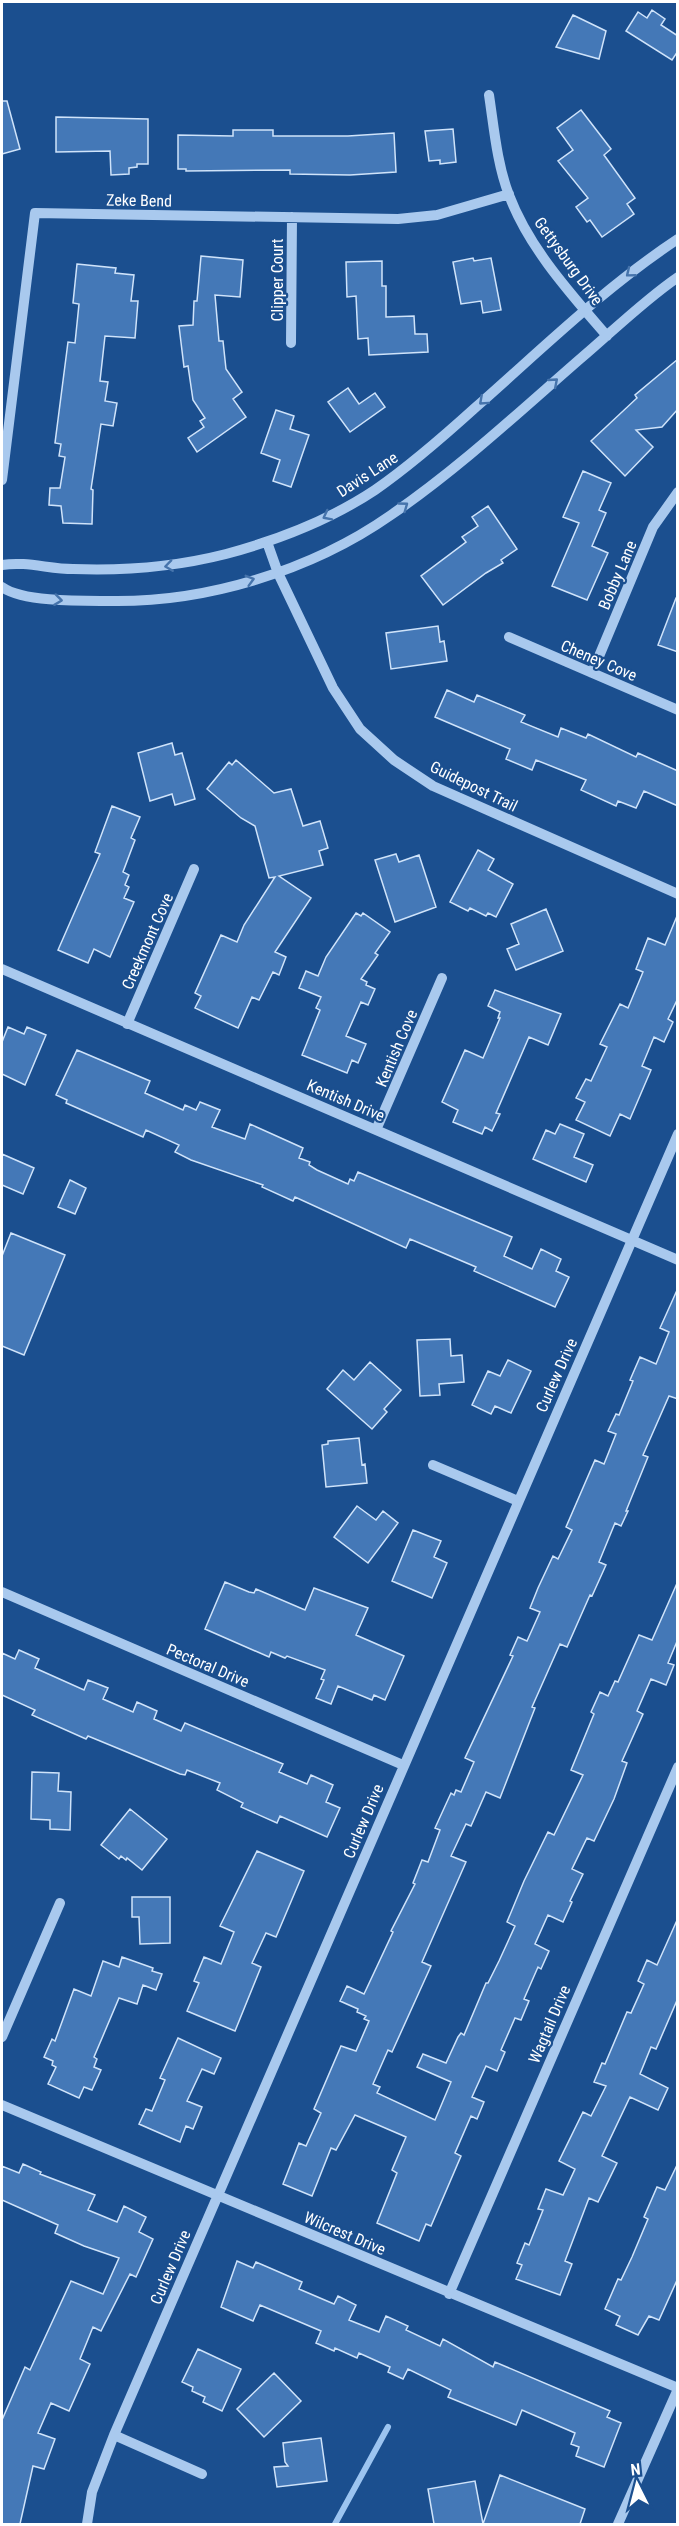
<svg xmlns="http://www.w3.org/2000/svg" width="679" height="2526" font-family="'Roboto Condensed',sans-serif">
<rect width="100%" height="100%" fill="#1b4f8f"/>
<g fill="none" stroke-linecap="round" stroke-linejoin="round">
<path stroke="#9cc4f0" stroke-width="6" d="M335 2524 388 2427"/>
</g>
<path fill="#4478b7" stroke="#cfe3fa" stroke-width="1.5" d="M652 10 665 19 661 25 678 36V51L672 60 626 31 638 12 647 18Z
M573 15 606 31 599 59 556 47Z
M2 101H7L20 149 2 154Z
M581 110 611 149 604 155 635 198 627 204 634 214 602 237 590 220 587 222 576 207 588 198 558 161 573 150 557 128Z
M56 117 148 119V164H137V167L129 168V174L111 175 110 151 56 152Z
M453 129 456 162 440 164V160L429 161 425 131Z
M233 130H273V136H348L394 133 396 172 350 175 290 174V170L186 171V169H178V135L233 136Z
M201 256 243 260 240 297 215 295 219 341H223L226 369 242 392 233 399 246 417 197 452 188 438 204 427 200 421 205 418 193 400 188 366 184 367 179 326 193 325 194 301H197Z
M473 258 474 261 491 258 501 310 483 313 481 301 461 304 453 262Z
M382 261V286H386V317L414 316 415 334H427L428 352 369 355 368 338 358 339 356 296 347 297 346 262Z
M77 264 116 268 115 273 134 275 131 301H138L135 338 105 336 100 381 108 382 105 401 117 403 113 426 101 424 91 489 93 490 92 524 63 523 61 506 49 505 50 488H60L65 457 59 456 61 444 55 443 68 342 75 343 79 304 73 303Z
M678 359V409L662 427 636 430 653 447 625 476 591 441 637 398 635 395Z
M348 388 359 404 375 393 385 407 350 432 328 402Z
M276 410 294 416 290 429 309 435 291 487 273 481 280 460 261 453Z
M583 471 611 483 599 510 606 513 592 546 608 553 587 600 552 586 579 523 563 517Z
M488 506 517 549 501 560 503 563 486 573 443 605 421 576 466 542 462 537 478 526 472 517Z
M676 598H678V652L658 645Z
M438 626 440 642 444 641 447 661 391 669 386 633Z
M447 690 474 702 477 695 525 715 521 722 558 737 561 728 586 738 588 734 636 757 638 753 678 771V806L644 791 636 808 618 801 616 806 581 790 586 780 536 760 532 770 506 759 510 749 435 717Z
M172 743 175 755 182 753 195 799 175 805 172 794 150 801 138 753Z
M236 760 274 793 291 789 303 826 320 821 328 848 319 851 323 865 279 876 311 898 275 952 286 957 279 975 273 972 259 1000 252 997 238 1028 195 1008 201 996 195 993 221 935 237 942 244 925 275 877 269 878 255 826 241 818 207 789 229 762 232 765Z
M112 806 140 817 131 838 135 840 123 872 129 875 125 885 129 887 124 898 134 902 110 957 94 949 88 963 58 950 100 854 95 852Z
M478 850 494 859 488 870 513 884 496 917 488 913 486 916 470 908 468 911 450 902Z
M396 854 399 862 419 855 436 907 395 922 375 860Z
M546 909 563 951 516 970 507 949 519 944 511 924Z
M356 913 361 916 363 913 390 932 375 953 378 955 361 979 367 982 366 985 375 989 368 1005 361 1002 346 1036 366 1044 358 1063 352 1060 347 1073 302 1055 320 1010 316 1008 321 997 299 988 306 971 318 976 326 957Z
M677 916 678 998 668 1019 673 1022 664 1042 654 1037 642 1066 651 1070 630 1119 620 1114 610 1136 576 1120 585 1102 576 1098 586 1079 591 1081 607 1047 600 1044 620 1004 628 1008 643 972 636 969 648 938 665 945Z
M495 990 561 1014 548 1045 529 1037 496 1113 500 1114 492 1131 485 1127 482 1134 453 1122 458 1110 442 1102 465 1050 483 1058 500 1018H498L500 1012 488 1006Z
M8 1027 24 1034 27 1027 46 1035 25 1085 2 1074V1042Z
M77 1050 150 1081 145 1093 183 1110 185 1105 196 1110 200 1102 220 1110 212 1127 245 1139 250 1124 303 1148 299 1158 310 1162 309 1165 317 1170 348 1184 350 1179 354 1181 358 1172 512 1237 504 1256 532 1269 541 1249 561 1259 556 1271 569 1277 555 1307 474 1271 476 1267 410 1239 406 1248 295 1197 293 1201 262 1187 263 1185 191 1160 175 1152 179 1145 146 1130 143 1137 66 1103 67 1100 56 1095Z
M560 1124 584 1134 574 1157 593 1165 586 1182 533 1159 546 1130 555 1134Z
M2 1154 34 1168 23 1194 2 1185Z
M70 1180 86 1188 75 1214 58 1207Z
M11 1233 65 1255 24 1355 2 1346V1256Z
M678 1288V1399L669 1396 643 1455 648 1457 626 1511H628L621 1526 615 1523 599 1562 606 1565 592 1596 590 1595 567 1647 560 1644 532 1707 535 1708 500 1798 486 1792 471 1826 466 1824 451 1856 466 1862 422 1962 431 1966 392 2052 388 2050 373 2084 380 2087 377 2093 435 2120 451 2082 417 2067 423 2054 446 2063 458 2037 461 2033 464 2035 486 1983H488L499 1961 515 1926 507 1922 524 1881 548 1832 554 1835 583 1775 571 1770 594 1714 591 1712 600 1692 608 1696 615 1681 618 1682 639 1635 652 1640 678 1581V1639L668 1663 674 1665 666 1685 651 1679 637 1711 643 1714 622 1761 627 1763 614 1799 594 1841 587 1838 572 1869 583 1874 570 1901 572 1902 563 1922 548 1915 535 1944 549 1951 541 1969 538 1967 524 1999 529 2001 521 2020 515 2018 501 2050 505 2052 497 2071 486 2066 472 2097 484 2102 477 2119 471 2116 455 2153 461 2156 431 2226 426 2224 419 2241 377 2223 397 2173 392 2170 406 2137 355 2115 336 2150 331 2148 312 2196 283 2184 299 2143 306 2146 321 2113 314 2109 341 2046 356 2051 369 2021 364 2019 366 2016 357 2012 358 2009 340 2001 347 1986 364 1994 393 1932 391 1931 415 1884 413 1883 422 1860 428 1862 440 1830 435 1828 451 1793 454 1795 456 1790 461 1792 474 1762 465 1758 513 1656 510 1655 518 1637 527 1641 540 1612 530 1608 538 1588 553 1556 558 1559 572 1530 566 1527 595 1460 604 1464 616 1434 608 1431 616 1414 619 1415 633 1381 630 1380 640 1357 656 1364 669 1332 660 1328Z
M450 1339 451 1356 462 1355 464 1382 439 1384 440 1395 420 1396 417 1340Z
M508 1360 531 1371 511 1413 495 1406 491 1414 472 1405 488 1371 500 1376Z
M370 1362 401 1390 384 1409 387 1412 372 1429 327 1389 343 1370 354 1380Z
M359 1438 362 1465 365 1464 367 1483 326 1487 322 1445 328 1444V1441Z
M357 1506 376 1520 383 1511 398 1523 368 1563 334 1537Z
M413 1530 441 1541 434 1557 447 1563 432 1598 392 1581Z
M225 1582 249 1592 254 1593 256 1589 305 1610 314 1588 368 1608 356 1635 404 1656 385 1700 374 1695 372 1700 338 1686 331 1704 316 1698 324 1680 321 1679 325 1670 287 1656 285 1658 271 1652 269 1657 205 1629Z
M19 1650 39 1659 35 1668 84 1690 88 1680 108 1688 103 1699 133 1712 137 1702 157 1711 154 1719 181 1731 185 1723 283 1764 279 1772 307 1784 311 1775 333 1785 326 1802 340 1808 327 1837 280 1816 277 1823 241 1807 243 1803 217 1790 220 1783 187 1770 185 1775 180 1774 88 1736 86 1739 32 1715 35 1710 2 1695V1653L15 1659Z
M32 1772 59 1773 58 1791 71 1792 70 1830 50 1829V1820L31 1819Z
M130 1809 167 1839 142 1870 127 1858 126 1860 121 1856 119 1859 101 1845Z
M257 1851 304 1871 276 1937 266 1933 252 1963 261 1967 235 2031 187 2011 199 1983 194 1981 204 1957 221 1964 234 1932 220 1926Z
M132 1897H170V1943L140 1944 139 1917H132Z
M678 1918V1998L656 2049 651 2047 640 2074 668 2088 658 2110 630 2097 602 2156 617 2163 598 2202 589 2198 565 2261 572 2264 560 2295 516 2279 522 2265 517 2263 525 2243 529 2245 543 2210 538 2209 546 2189 563 2195 575 2169 559 2161 583 2112 591 2116 606 2086 594 2082 602 2063 605 2064 627 2012 631 2013 644 1984 638 1981 647 1960 657 1965Z
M122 1957 153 1968 152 1971 162 1974 156 1990 143 1985 137 2004 119 1998 94 2057 97 2059 94 2067 101 2070 92 2090 84 2087 79 2098 48 2084 56 2067 52 2065 53 2061 44 2057 52 2039 55 2041 74 1989 91 1996 103 1961 119 1967Z
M178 2038 221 2058 214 2074 202 2069 187 2101 202 2107 193 2129 186 2126 180 2142 139 2124 146 2109 152 2111 165 2080 160 2078Z
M678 2163V2278L659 2320 649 2316 638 2335 616 2325 620 2316 605 2309 618 2279 621 2280 632 2257 648 2219 644 2217 657 2187 665 2190Z
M23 2164 41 2172 40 2174 95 2195 88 2210 117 2222 124 2206 146 2217 139 2232 153 2239 136 2277 130 2274 101 2331 93 2327 80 2359 90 2364 69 2411 51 2403 38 2433 55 2439 44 2469 33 2466 20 2524H2V2420L25 2367 30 2370 71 2281 103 2294 119 2258 84 2246 55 2233 58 2225 2 2200V2166L19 2173Z
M237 2261 253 2268 256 2262 302 2282 299 2289 334 2304 338 2296 356 2305 349 2320 379 2332 386 2316 408 2326 406 2330 440 2346 443 2339 493 2367 495 2362 610 2411 607 2417 621 2423 604 2467 576 2456 579 2447 571 2444 575 2433 522 2410 516 2425 448 2397 451 2390 408 2369 403 2379 388 2372 390 2367 359 2353 357 2358 335 2348 334 2351 316 2343 321 2331 260 2305 253 2321 221 2307Z
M198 2349 241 2369 222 2411 203 2402 205 2397 192 2391 193 2387 182 2382Z
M274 2373 301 2401 264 2437 237 2409Z
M321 2438 327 2481 277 2487 274 2467 288 2466 285 2462 283 2443Z
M500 2475 585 2509 580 2524H434L428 2489 475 2481 483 2524Z"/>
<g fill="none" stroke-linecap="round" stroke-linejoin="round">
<path stroke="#a9c9ee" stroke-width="10" d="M489 95C494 128 497 164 509 195 529 248 570 293 607 336
M291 343 292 217
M2 480 35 213 398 219 437 215 509 194
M267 542 278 573 333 688 360 729 394 760 433 786 678 894
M2 565C26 561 49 569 73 569 125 571 175 567 226 554 278 540 330 520 375 490 411 465 444 436 476 407 542 349 605 287 678 239
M2 587C23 602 81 601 108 601 205 603 311 571 391 515 458 469 518 413 580 359 612 332 643 301 678 277
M509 637 678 710
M592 673 653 527 678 492
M2 969 678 1260
M127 1024 194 869
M376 1130 442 978
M433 1465 518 1501
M2 1592 403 1765
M2 2037 60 1903
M2 2105 678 2388
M449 2294 678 1767
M114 2435 202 2474
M87 2524 92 2492 114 2435 678 1134
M618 2524 678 2389"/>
</g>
<defs><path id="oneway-chevron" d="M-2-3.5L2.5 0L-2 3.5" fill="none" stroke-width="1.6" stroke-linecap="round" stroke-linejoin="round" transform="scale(1.5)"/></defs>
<g stroke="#4674ac">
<use href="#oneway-chevron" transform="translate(630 273) rotate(141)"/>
<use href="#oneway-chevron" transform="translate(554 382) rotate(-41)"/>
<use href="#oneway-chevron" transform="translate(483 401) rotate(138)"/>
<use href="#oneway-chevron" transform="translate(404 506) rotate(-36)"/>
<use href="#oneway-chevron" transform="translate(327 516) rotate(153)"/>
<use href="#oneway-chevron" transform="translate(169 566) rotate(172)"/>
<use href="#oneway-chevron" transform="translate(250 580) rotate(-16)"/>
<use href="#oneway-chevron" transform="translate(58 600) rotate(7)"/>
</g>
<g text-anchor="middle" stroke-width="4.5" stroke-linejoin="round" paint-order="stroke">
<g font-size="16" fill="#fff" stroke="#1b4f8f">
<text transform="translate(139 200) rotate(1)" y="6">Zeke Bend</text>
<text transform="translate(569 261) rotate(54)" y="6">Gettysburg Drive</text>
<text transform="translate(277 280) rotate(-90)" y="6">Clipper Court</text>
<text transform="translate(367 474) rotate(-33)" y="6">Davis Lane</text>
<text transform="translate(617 575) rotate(-67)" y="6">Bobby Lane</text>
<text transform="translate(599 660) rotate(23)" y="6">Cheney Cove</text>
<text transform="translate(474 786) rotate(26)" y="6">Guidepost Trail</text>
<text transform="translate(147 941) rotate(-66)" y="6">Creekmont Cove</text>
<text transform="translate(396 1048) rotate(-67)" y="6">Kentish Cove</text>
<text transform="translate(346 1100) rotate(23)" y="6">Kentish Drive</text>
<text transform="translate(556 1375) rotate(-66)" y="6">Curlew Drive</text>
<text transform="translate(208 1665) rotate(23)" y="6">Pectoral Drive</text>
<text transform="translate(363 1821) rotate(-67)" y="6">Curlew Drive</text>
<text transform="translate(549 2024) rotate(-67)" y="6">Wagtail Drive</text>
<text transform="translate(345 2233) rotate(23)" y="6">Wilcrest Drive</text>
<text transform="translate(170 2267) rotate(-67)" y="6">Curlew Drive</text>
</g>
</g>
<rect width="679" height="2526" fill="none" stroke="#ffffff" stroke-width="6"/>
<g transform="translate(637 2484) rotate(354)" stroke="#1b4f8f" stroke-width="4.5" paint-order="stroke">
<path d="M0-4.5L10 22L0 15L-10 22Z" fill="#ffffff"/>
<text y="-9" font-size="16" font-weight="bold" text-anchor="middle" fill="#ffffff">N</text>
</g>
</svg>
